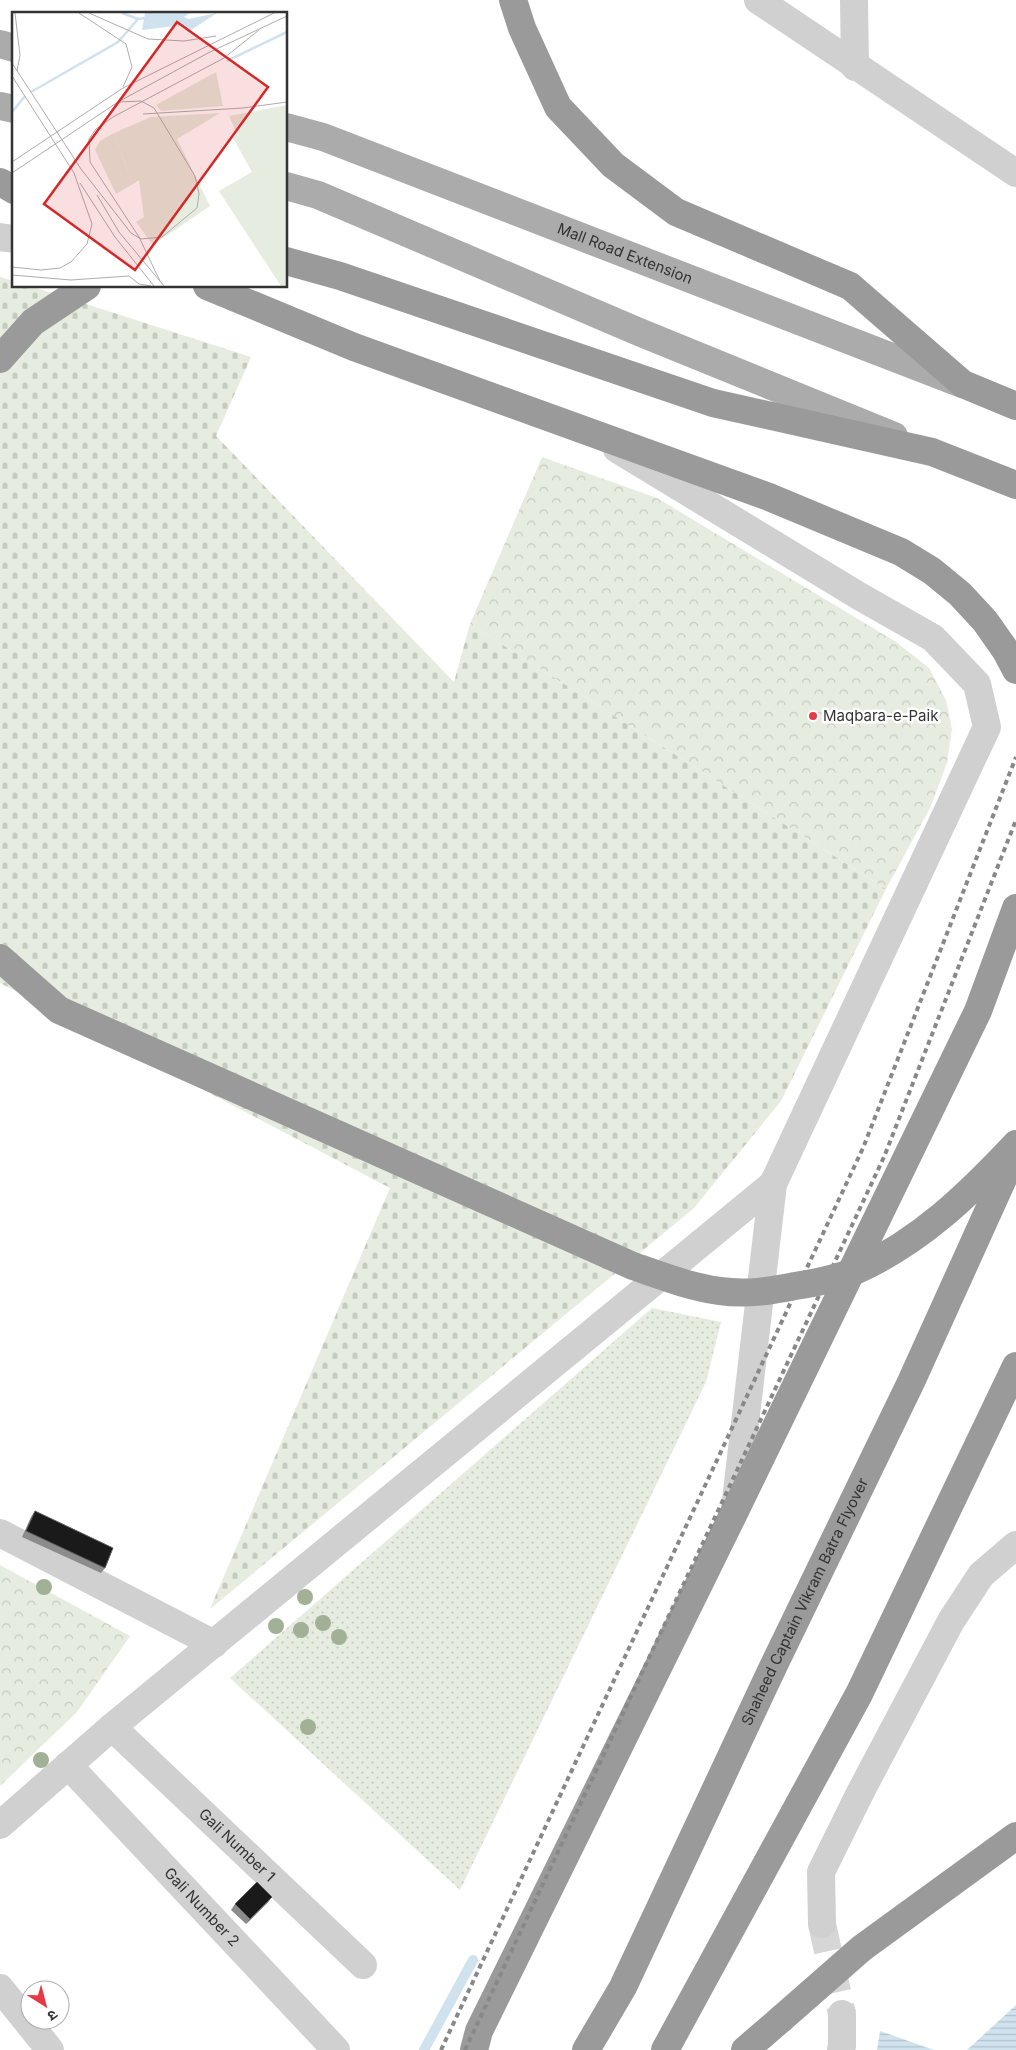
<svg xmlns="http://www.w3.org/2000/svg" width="1016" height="2050" font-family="Inter,'Noto Sans Devanagari',sans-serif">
<defs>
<pattern id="grass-dots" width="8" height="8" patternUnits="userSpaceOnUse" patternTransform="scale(1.25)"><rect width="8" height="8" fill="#e6ecdf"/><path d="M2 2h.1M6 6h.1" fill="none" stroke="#c6cbc0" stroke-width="1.8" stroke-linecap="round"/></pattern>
<pattern id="forest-crowns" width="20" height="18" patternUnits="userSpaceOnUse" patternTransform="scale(1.25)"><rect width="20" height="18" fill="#e6ecdf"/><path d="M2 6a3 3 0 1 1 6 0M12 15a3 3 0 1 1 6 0" fill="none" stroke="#c6cbc0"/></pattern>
<pattern id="cemetery-stones" width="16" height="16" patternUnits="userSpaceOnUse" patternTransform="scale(1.25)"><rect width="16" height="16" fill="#e6ecdf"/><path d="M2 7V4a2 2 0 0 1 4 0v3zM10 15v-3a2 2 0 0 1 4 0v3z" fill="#c6cbc0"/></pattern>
<pattern id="water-rules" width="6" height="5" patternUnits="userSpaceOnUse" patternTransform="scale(1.25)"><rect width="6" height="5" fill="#cfe2ee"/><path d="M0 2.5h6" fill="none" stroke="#b2c2cd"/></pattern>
</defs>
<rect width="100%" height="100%" fill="#fff"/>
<path fill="url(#grass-dots)" d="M652 1308 721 1322 706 1382 460 1890 230 1678Z"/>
<path fill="url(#forest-crowns)" d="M542 457 657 498 896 642 929 668 946 700 952 729 947 763 930 808 886 889 470 624Z
M0 1565 130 1636 77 1712 0 1786Z"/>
<path fill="url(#cemetery-stones)" d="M0 277 14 281V286H30L251 357 216 436 454 682 470 624 886 889 781 1101 694 1208 210 1609 390 1188 0 983Z"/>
<path fill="url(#water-rules)" d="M1016 2005V2050H967Z
M880 2031 934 2050H877Z"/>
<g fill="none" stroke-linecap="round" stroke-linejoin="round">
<path stroke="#cfe2ee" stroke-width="10" d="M424 2050 473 1960"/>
<path stroke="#d6d6d6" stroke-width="28" stroke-dasharray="28 14" stroke-linecap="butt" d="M822 1924 842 2014"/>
<g stroke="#d0d0d0" stroke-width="28">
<path d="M758 0 1016 173"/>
<path d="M854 0 855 67"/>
<path d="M0 237 14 239"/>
<path d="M617 449 859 596 933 638 977 684 987 727 773 1184 735 1509"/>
<path d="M0 1533 214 1644"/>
<path id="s1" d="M112 1727 363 1965"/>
<path id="s2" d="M68 1765 336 2050"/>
<path d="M0 1825 112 1727 773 1184"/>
<path d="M822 1924 821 1872 861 1791 951 1621 981 1575 1016 1545"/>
<path d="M0 1988 50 2050"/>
<path d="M841 2050 842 2046V2014"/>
</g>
<g stroke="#ababab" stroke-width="28">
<path d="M0 44 14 48"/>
<path d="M0 106 14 109"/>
<path id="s3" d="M286 127 323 137 962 384"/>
<path d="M286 186 318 195 639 332 894 436"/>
</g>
<g stroke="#9a9a9a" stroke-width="28">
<path d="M513 0 522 28 558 107 613 165 676 212 850 286 963 384 1016 406"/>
<path d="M0 182 14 190"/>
<path d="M286 261 340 276 713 403 932 452 1016 485"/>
<path d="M207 286 354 347 769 497 901 552 932 571 960 594 985 621 1006 651 1016 670"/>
<path d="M0 359 33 322 87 286"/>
<path d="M474 2050 479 2031 734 1513 978 1011 1016 908"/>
<path id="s4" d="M586 2050 623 1987 772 1669 911 1382 1016 1150"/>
<path d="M665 2050 859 1694 1016 1366"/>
<path d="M745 2050 781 2019"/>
</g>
<path stroke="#888" stroke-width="4" stroke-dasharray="5 4" stroke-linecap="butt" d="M441 2050 863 1148 1016 757
M465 2050 884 1157 1016 820"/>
<path stroke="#9a9a9a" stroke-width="28" d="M0 958 59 1010 633 1266C662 1276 690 1287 720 1291 746 1295 770 1291 795 1286 815 1283 839 1278 857 1270 921 1241 969 1194 1016 1144
M781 2019 862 1948 1016 1836"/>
</g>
<g fill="#a2b095">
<circle cx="44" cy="1587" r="8"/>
<circle cx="305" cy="1597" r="8"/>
<circle cx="323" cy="1623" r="8"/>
<circle cx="276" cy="1626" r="8"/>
<circle cx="301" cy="1630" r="8"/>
<circle cx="339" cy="1637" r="8"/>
<circle cx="308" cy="1727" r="8"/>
<circle cx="41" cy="1760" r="8"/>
</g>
<path fill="#8c8c8c" d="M35 1511 105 1568 101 1573 22 1537 31 1517Z
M272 1897 268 1902 246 1924 231 1910 235 1904Z"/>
<path fill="#5f5f5f" d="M272 1897 268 1902 246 1924 250 1919Z"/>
<path fill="#1a1a1a" stroke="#5f5f5f" d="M35 1511 113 1548 105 1568 26 1531Z
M257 1882 272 1897 250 1919 235 1904Z"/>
<circle fill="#e63946" stroke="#fff" stroke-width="2" cx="813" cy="716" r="5"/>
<g text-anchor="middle" stroke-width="5" stroke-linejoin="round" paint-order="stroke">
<g font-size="15" fill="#333" stroke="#fff">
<text dy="5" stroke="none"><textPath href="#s3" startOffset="362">Mall Road Extension</textPath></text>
<text dy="5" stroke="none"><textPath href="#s4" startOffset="499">Shaheed Captain Vikram Batra Flyover</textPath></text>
<text dy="5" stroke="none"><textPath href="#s1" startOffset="172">Gali Number 1</textPath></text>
<text dy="5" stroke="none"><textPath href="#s2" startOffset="195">Gali Number 2</textPath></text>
</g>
<g font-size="15" fill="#333" stroke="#fff" text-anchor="start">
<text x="823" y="721">Maqbara-e-Paik</text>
</g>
</g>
<g transform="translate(12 12)">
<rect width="275" height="275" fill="#fff"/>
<path d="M204 60 211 94 149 99 144 93Z" fill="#e6ecdf"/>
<path d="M275 93V274H269L207 179 240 160 221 126 225 122 217 104ZM102 121 121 172 104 182 83 138 88 129Z" fill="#e6ecdf"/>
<path d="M208 101 165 127 198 194 141 233 124 210 132 205 127 168 121 172 102 121 139 105Z" fill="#e6ecdf"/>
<path d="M133 1H178L172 5 176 7 205 1 176 20 171 13 130 18Z" fill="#cfe2ee"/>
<path fill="none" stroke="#cfe2ee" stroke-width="2.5" d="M110 1 126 7M215 49 275 20M19 80 106 30 126 7 135 6M0 100 13 84"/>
<path fill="none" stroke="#adadad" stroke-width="1" d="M3 1 8 43 5 59M67 1 114 32 120 55 111 75M77 1 136 27 172 29 204 24M0 51 69 157 119 221 129 227 150 225 185 196 187 182 183 164 142 96 129 89 106 90M0 64 62 161 80 212 75 232 59 250 48 256 29 258 0 255M131 102 231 96 275 90M0 150 111 76 262 1M0 161 106 90 196 41 275 4M68 171 103 225 142 274M85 183 107 220 152 274M0 263 59 268 117 264 127 272 139 274M148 269 127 225 78 150 77 127 84 117 101 105 212 46 247 18"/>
<path fill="#d62828" fill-opacity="0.15" stroke="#d62828" stroke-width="2.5" d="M165 10 256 75 123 258 32 192Z"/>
<rect width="275" height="275" fill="none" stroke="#333" stroke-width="2.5"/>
</g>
<g transform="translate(45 2005) rotate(144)"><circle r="24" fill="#ffffff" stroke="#adadad"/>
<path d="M0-4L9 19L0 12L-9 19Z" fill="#e63946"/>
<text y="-8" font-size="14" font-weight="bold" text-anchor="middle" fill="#333333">उ</text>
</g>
</svg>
